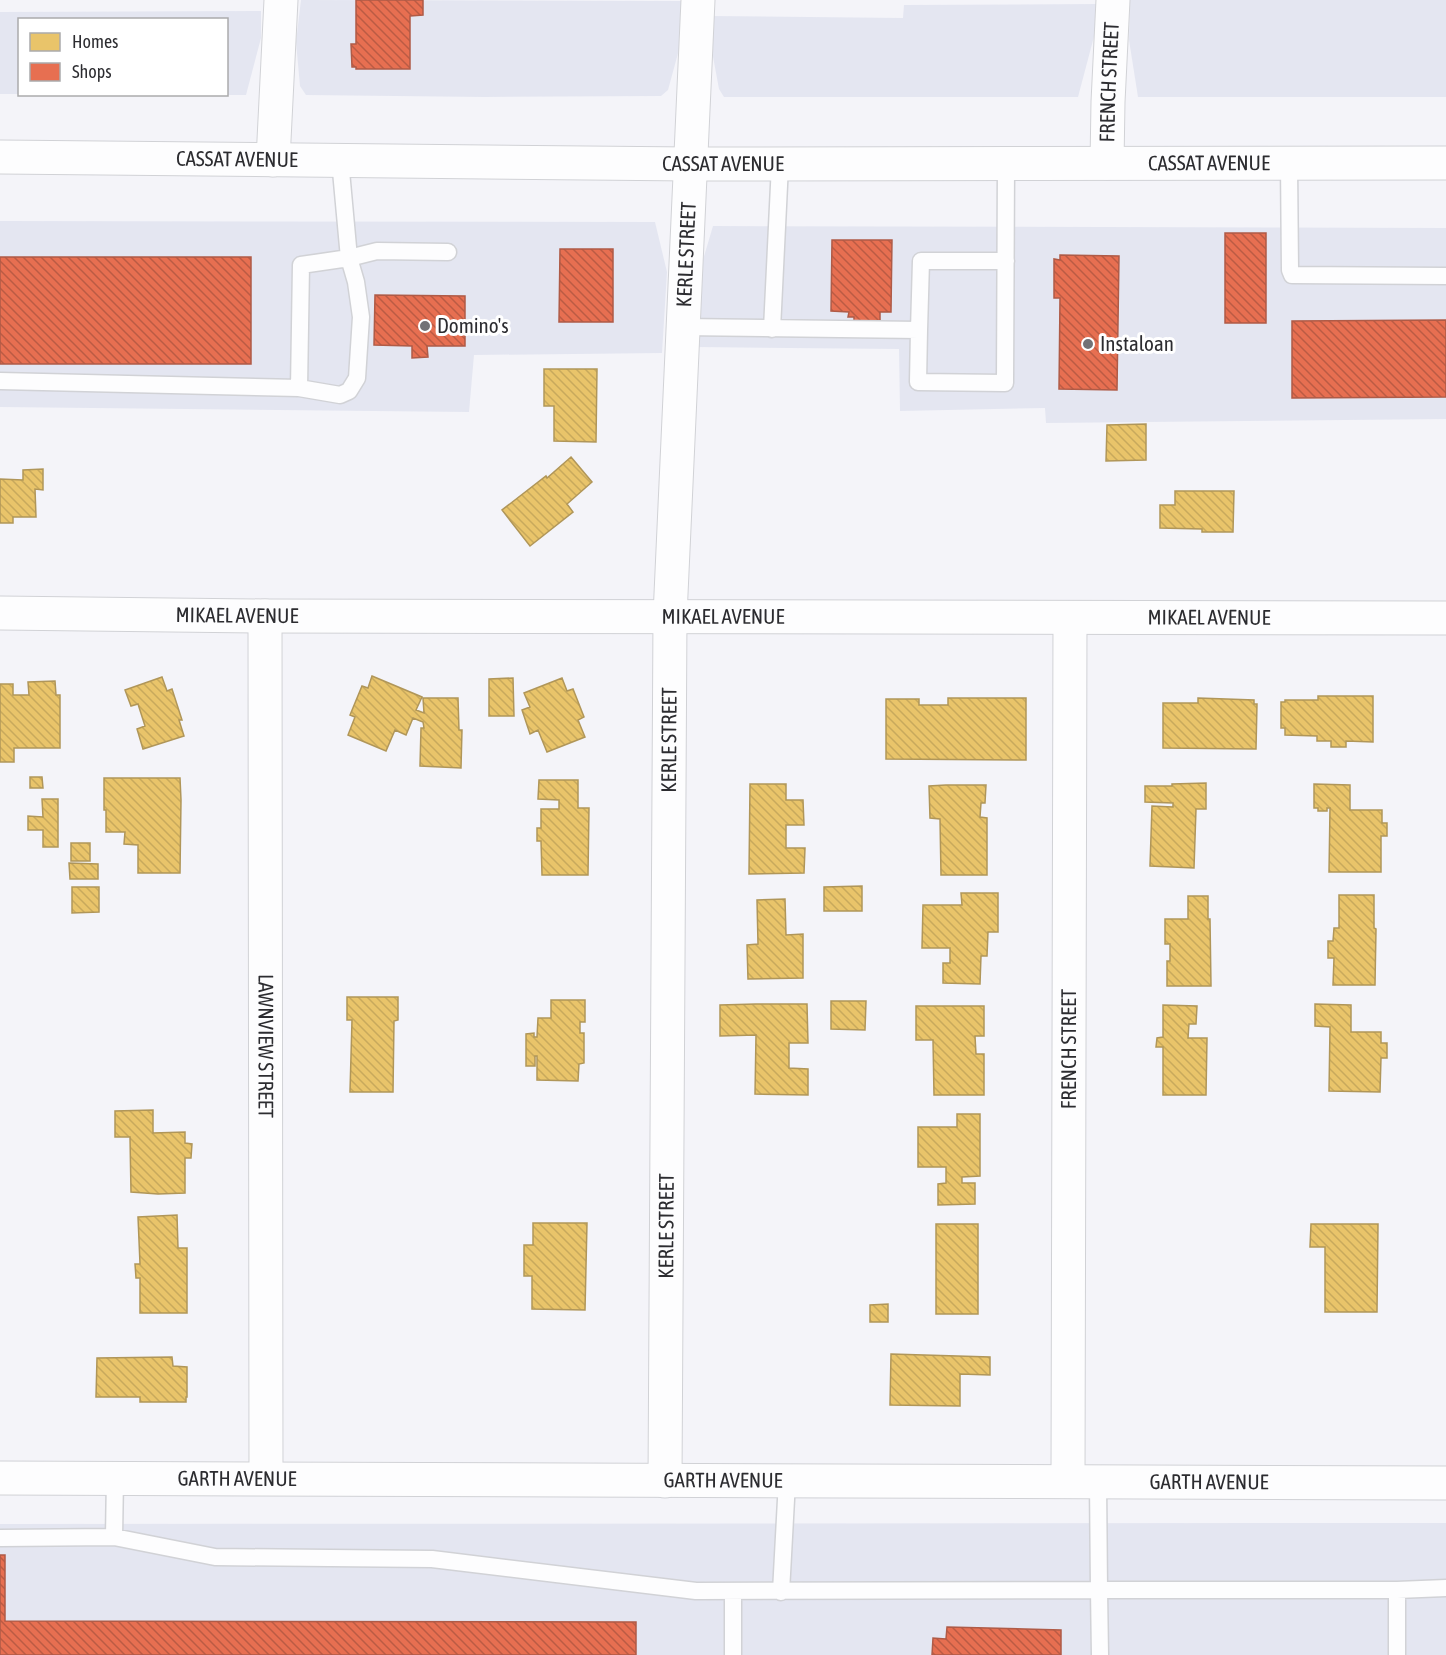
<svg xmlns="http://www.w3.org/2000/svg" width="1446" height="1655" font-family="'Asap Condensed',sans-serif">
<defs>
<pattern id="homes-back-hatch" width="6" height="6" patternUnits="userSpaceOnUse" patternTransform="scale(1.5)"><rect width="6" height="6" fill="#e9c46a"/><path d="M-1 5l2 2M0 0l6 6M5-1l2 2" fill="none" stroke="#c8a95c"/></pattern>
<pattern id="shops-back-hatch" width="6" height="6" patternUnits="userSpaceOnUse" patternTransform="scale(1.5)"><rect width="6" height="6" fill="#e76f51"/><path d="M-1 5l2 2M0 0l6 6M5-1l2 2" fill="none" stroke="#bb5b44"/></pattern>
</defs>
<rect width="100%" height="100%" fill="#f4f4f9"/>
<path fill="#e4e6f1" d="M301 0 682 1 683 35 668 90 661 96 485 97 306 95 300 86 296 42Z
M1130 0H1446V97H1138L1129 40Z
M1098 4 1096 29 1078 97H724L719 89 709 35 710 16 903 18 904 5Z
M261 11V38L246 95H111L226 94V20H20L19 94H0V12Z
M0 221 655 222 667 272 662 353 474 355 469 412 0 407Z
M713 226 1446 228V419L1046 423 1045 408 900 411 899 349 696 347 697 280Z
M1446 1523V1655H0V1524Z"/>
<path fill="url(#homes-back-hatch)" stroke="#b09659" stroke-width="1.5" d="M544 369H597L596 442 554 441V406H544Z
M1146 424V460L1106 461 1107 425Z
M571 457 592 482 567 504 573 512 530 546 502 510 546 476 547 478Z
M43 469V490L35 489 36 517H13V523H0V479L23 480V470Z
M1175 491H1234L1233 532H1202V529L1160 528V505H1175Z
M372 676 422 697 416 710 424 713 423 698H458L459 730H462L461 768 420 766 421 728H424L423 722 413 718 406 735 395 730 386 751 348 735 355 717 350 715 362 686 368 688Z
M162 677 167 691 172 689 182 720H179L184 736 143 749 137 729 145 726 138 704 131 706 125 690Z
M513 678 514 716H489V679Z
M562 678 567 691 573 689 584 717 578 720 585 737 547 752 538 730 530 734 522 710 530 707 524 693Z
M55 681 56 695H60V748H14V762H0V684H13V695H29L28 682Z
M1318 696H1373V742L1346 741V747H1331V741H1317V736L1285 735V728H1281V702H1285V700H1318Z
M948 698H1026V760L886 759V699H919V705H948Z
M1198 698 1254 700V704H1257L1256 749 1163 748V703H1198Z
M30 777H42L43 788H30Z
M104 778H180L181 800 180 873H138V845L124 844 125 832H106V810H104Z
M539 780H578V808H589L588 875H542L541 841H537V828H541V809H559V800L538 799Z
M1206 783V809H1196L1194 868 1150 866 1152 806 1173 807V803L1145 802V786H1172V784Z
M750 784H786V800H803L804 825H786V848H805L804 873 749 874Z
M1314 784 1350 785V810H1382V823H1387V836H1381V872H1329L1330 808H1327V811H1318V808H1314Z
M946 785H986L985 803H981L980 817 987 818V875H941L940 819 930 818 929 786Z
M42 799H58V847H43V830H28V816L43 817Z
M71 843H90V861H71Z
M69 863 98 864V879H70Z
M862 886V911H824V887Z
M72 887H99V912L72 913Z
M961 893H998V932H988L987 956H981L980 984 943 983V963H950V948H922L923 905H962Z
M1339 895H1374V928L1376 929 1375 985H1333L1334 958H1328V941H1333L1334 928H1339Z
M1188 896H1208V919H1210L1211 986H1167V961H1170V944H1165V919H1188Z
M785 899 786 935 803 934V978L748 979 747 945 758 944 757 900Z
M347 997H398V1020L394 1021 393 1092H350L352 1020H347Z
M551 1000H585V1022H580V1033H584V1063L579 1064 578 1081 537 1080V1056H535V1066H526V1034L534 1033V1037H537L538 1018H551Z
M831 1001H866L865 1030 831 1029Z
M756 1004H807L808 1043H789V1068L808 1069V1095L755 1094 756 1035 720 1036V1005Z
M1315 1004 1351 1005V1032H1381V1043H1387V1058H1381L1380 1092 1329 1091 1330 1027 1315 1026Z
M1163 1005 1197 1006 1196 1024H1189L1188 1038H1207L1206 1095H1163V1047H1156L1157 1038 1163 1037Z
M916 1006H984V1036H975L976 1054H984V1095H934L933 1040H916Z
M153 1110V1133L185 1132V1143L192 1144 191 1158H185V1193L158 1194 131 1192 130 1137H115V1111Z
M957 1114H980V1176L962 1177V1183H975V1204L938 1205V1184L946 1183V1167H918V1127H957Z
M177 1215 178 1248H187V1313H140V1278H136L135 1264H140L138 1217Z
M533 1223H587L585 1310 532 1309V1276H524V1245H533Z
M936 1224H978V1314H936Z
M1311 1224H1378L1377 1312H1325V1247H1310Z
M888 1304V1322H870V1305Z
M891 1354 990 1357V1375L960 1374V1406L890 1405Z
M172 1357 173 1366 187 1367V1397H186V1402H140V1397H96L97 1358Z"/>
<path fill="url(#shops-back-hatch)" stroke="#af5b47" stroke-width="1.5" d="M356 0H423V15L410 16V69H356V67H352L351 44H356Z
M1225 233H1266V323H1225Z
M832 240H892L891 312H880V324H854V317H848L849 312 831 311Z
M560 249H613V322H559Z
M1060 255 1119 256 1117 390 1059 389 1060 298H1054V259L1060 260Z
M0 257H251V364H0Z
M375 295 465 296V346H427L428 357 412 358V346L374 345Z
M1446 320V397L1292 398V321Z
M0 1555H5V1621L636 1622V1655H0Z
M947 1627 1061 1630V1655H932L933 1638 946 1639Z"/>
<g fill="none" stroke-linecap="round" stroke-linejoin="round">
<g stroke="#d1d2d6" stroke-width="19">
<path id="service" d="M340 160 349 258 377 251 448 252
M1289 163 1290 270 1292 275 1446 276
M683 327 919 330 918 382 1005 383 1006 163
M772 329 780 165
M919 330 921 261H1006
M0 381 299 388 340 395 349 391 357 378 361 317 356 282 349 258 301 265 299 388
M1098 1482 1099 1590H1397L1446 1588
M114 1537 115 1477
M0 1538 114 1537 215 1557 432 1559 696 1591 1099 1590 1100 1655
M1397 1590V1655
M733 1591V1655
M781 1592 787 1481"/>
</g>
<g stroke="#d1d2d6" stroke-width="35">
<g id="minor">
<path d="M273 160 281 0"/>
<path id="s1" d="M1107 163 1108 102 1113 0"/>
<path id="s2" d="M0 613 265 616 1446 618"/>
<path id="s3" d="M265 616 266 1478"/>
<path id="s4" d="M0 1478 1446 1483"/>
<path id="s5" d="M665 1481 670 616 698 0"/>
<path id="s6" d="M1068 1481 1070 618"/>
</g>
</g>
<g stroke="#d1d2d6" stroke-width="35">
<g id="primary">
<path id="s7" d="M0 157 691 164 1446 163"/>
</g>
</g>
<use href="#service" stroke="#fdfdfe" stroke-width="16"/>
<use href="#minor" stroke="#fdfdfe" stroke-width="33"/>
<use href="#primary" stroke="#fdfdfe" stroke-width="33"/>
</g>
<g fill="#727276" stroke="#fff" stroke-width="2">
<circle cx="425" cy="326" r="6"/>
<circle cx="1088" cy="344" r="6"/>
</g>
<g text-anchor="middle" stroke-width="6" stroke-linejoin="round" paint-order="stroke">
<g font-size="21" fill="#2c2c30" stroke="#fff">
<text dy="7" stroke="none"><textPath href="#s1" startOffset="81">FRENCH STREET</textPath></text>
<text dy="7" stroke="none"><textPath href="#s7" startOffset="237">CASSAT AVENUE</textPath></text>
<text dy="7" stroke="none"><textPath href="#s7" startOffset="1209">CASSAT AVENUE</textPath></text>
<text dy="7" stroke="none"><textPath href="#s7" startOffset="723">CASSAT AVENUE</textPath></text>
<text dy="7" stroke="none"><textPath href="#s5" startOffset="1227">KERLE STREET</textPath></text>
<text dy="7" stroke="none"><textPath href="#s2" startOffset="237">MIKAEL AVENUE</textPath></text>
<text dy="7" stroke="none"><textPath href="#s2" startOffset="723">MIKAEL AVENUE</textPath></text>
<text dy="7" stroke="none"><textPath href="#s2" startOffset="1209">MIKAEL AVENUE</textPath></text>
<text dy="7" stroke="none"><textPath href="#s5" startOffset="741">KERLE STREET</textPath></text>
<text dy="7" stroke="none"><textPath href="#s3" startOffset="430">LAWNVIEW STREET</textPath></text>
<text dy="7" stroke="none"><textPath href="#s6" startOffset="432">FRENCH STREET</textPath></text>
<text dy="7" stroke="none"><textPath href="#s5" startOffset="255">KERLE STREET</textPath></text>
<text dy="7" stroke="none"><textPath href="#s4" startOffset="237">GARTH AVENUE</textPath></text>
<text dy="7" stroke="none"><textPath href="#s4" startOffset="723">GARTH AVENUE</textPath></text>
<text dy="7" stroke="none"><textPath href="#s4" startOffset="1209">GARTH AVENUE</textPath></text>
</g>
<g font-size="21" fill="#2c2c30" stroke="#fff" text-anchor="start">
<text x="437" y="333">Domino's</text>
<text x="1100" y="351">Instaloan</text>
</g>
</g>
<rect x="18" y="18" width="210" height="78" fill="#ffffff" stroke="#ababac" stroke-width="1.5"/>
<rect x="30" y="33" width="30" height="18" fill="#e9c46a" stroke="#ababac" stroke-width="1.5"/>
<text x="72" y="48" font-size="18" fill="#2c2c30">Homes</text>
<rect x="30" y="63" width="30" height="18" fill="#e76f51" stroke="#ababac" stroke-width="1.5"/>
<text x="72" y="78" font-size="18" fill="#2c2c30">Shops</text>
</svg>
